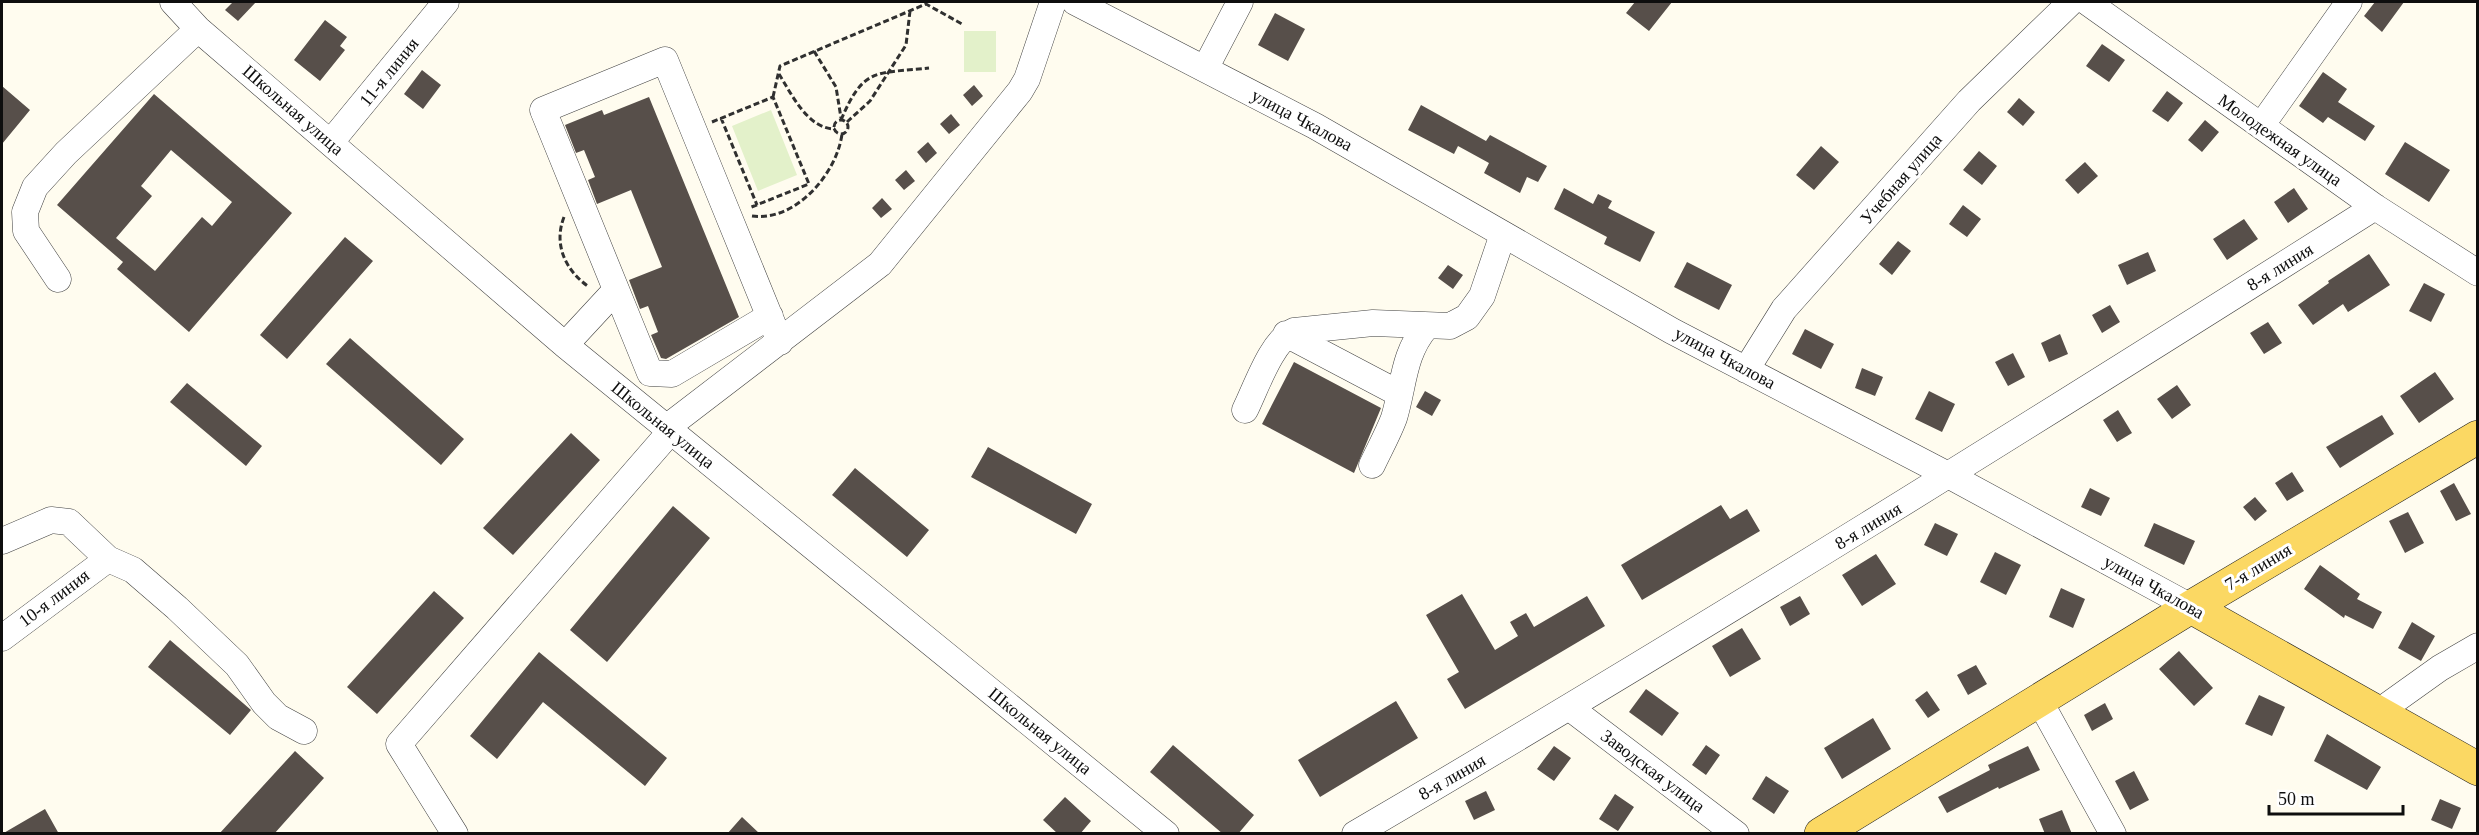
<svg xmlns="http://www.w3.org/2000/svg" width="2479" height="835" font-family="Georgia,serif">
<rect width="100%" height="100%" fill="#fffcef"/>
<path fill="#e3f1ca" d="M964 31H996V72H964Z
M771 110 797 175 758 191 732 126Z"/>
<path fill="#574f4a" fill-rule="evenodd" d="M233 2H256L238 21 225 10Z
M1635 2H1672L1649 31 1626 13Z
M2375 2H2404L2382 32 2364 16Z
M1275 13 1305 29 1288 61 1258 45Z
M325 20 347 37 340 46 345 50 320 81 294 60Z
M2102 44 2125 60 2109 82 2086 66Z
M422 70 441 85 423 109 404 94Z
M2323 72 2347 89 2338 102 2375 126 2365 141 2328 117 2323 123 2299 106Z
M974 85 983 96 972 106 963 95Z
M2 86 30 110 2 144Z
M2167 91 2183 103 2168 122 2152 111Z
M154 94 292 213 189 332 117 269 123 262 57 205ZM171 150 232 202 212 226 202 217 155 271 116 238 152 196 141 186Z
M649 97 739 317 666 359 661 358 651 335 658 332 648 306 640 309 629 280 662 267 631 190 597 204 588 180 595 177 584 150 576 153 565 125 602 110 604 115Z
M2019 98 2035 112 2023 126 2007 112Z
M1421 105 1486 141 1490 135 1547 166 1538 182 1527 177 1520 193 1484 173 1489 163 1458 146 1454 154 1408 130Z
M951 114 960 125 949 134 940 124Z
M2205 120 2219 132 2202 152 2188 140Z
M928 142 937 153 926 163 917 152Z
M2405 142 2450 170 2429 202 2385 174Z
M1821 146 1839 162 1814 190 1796 175Z
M1979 151 1997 166 1982 185 1963 170Z
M2085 162 2098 176 2078 194 2065 180Z
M906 170 915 181 904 190 895 180Z
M1564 188 1593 204 1598 194 1612 201 1608 208 1655 232 1640 262 1604 244 1607 237 1554 209Z
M2294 188 2308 209 2288 223 2274 202Z
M882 198 892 209 881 218 872 208Z
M1963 205 1981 219 1967 237 1949 224Z
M2244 219 2258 239 2227 260 2213 239Z
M345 237 373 261 287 359 260 335Z
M1898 241 1911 251 1892 275 1879 264Z
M2148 252 2156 271 2127 285 2118 265Z
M2369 254 2390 285 2348 312 2343 304 2313 325 2298 305 2329 283 2328 281Z
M1687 262 1732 285 1719 310 1674 287Z
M1448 265 1463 275 1453 289 1438 278Z
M2424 283 2445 294 2431 322 2409 311Z
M2110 305 2120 322 2102 333 2092 315Z
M2268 322 2282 343 2264 354 2250 333Z
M1805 329 1834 344 1821 369 1792 354Z
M2060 334 2068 354 2049 362 2041 343Z
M350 338 464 439 441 465 326 364Z
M2013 353 2025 377 2008 386 1995 362Z
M1294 362 1381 408 1354 473 1262 424Z
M1862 368 1883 377 1875 396 1855 388Z
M2435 372 2454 399 2419 423 2400 396Z
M187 383 262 446 246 466 170 402Z
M2177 385 2191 405 2172 419 2157 399Z
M1425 391 1441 400 1432 416 1416 407Z
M1929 391 1955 404 1942 432 1915 419Z
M2118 410 2132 433 2117 442 2103 420Z
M2382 415 2394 434 2340 468 2326 447Z
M571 433 600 460 513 555 483 528Z
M988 447 1092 504 1076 534 971 477Z
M855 468 929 530 907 557 832 495Z
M2292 472 2304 491 2287 501 2275 483Z
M2454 483 2471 514 2456 521 2440 491Z
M2090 488 2110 498 2101 516 2081 507Z
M2255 497 2267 511 2255 521 2243 507Z
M1721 505 1730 519 1747 509 1760 531 1642 600 1621 565Z
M673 506 710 538 607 662 570 630Z
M2408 512 2424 543 2405 553 2389 521Z
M1935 523 1958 534 1947 556 1924 545Z
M2154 523 2195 541 2184 565 2144 546Z
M1995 552 2021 565 2006 595 1980 582Z
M1876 554 1896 584 1862 606 1842 575Z
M2320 565 2360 594 2357 599 2382 612 2373 629 2345 615 2344 618 2304 589Z
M2061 588 2085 599 2073 628 2049 617Z
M434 591 464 618 377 714 347 687Z
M1462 594 1495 650 1518 636 1510 622 1526 613 1534 627 1587 596 1605 626 1465 709 1447 679 1459 672 1426 615Z
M1800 596 1810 614 1790 626 1780 607Z
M2412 622 2435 636 2421 661 2398 648Z
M1742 628 1761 659 1730 677 1712 646Z
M170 640 251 710 230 735 148 667Z
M2179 651 2213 688 2194 706 2159 669Z
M539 652 667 758 645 786 543 702 497 759 470 736Z
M1976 665 1987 684 1968 695 1957 675Z
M1646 689 1679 713 1662 736 1629 712Z
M1927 691 1940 710 1928 718 1915 700Z
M2259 695 2285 707 2272 736 2245 724Z
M1396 701 1418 738 1320 797 1298 760Z
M2105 703 2113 719 2092 731 2084 715Z
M1873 718 1891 749 1842 779 1824 748Z
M2327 734 2381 767 2367 790 2314 761Z
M1173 745 1254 815 1238 834H1223L1150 772Z
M1706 745 1720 755 1706 775 1692 765Z
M1554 746 1571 758 1554 781 1537 769Z
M2028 746 2040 770 1999 789 1998 787 1947 813 1938 797 1990 770 1988 765Z
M295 751 324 778 274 834H219Z
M2134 771 2149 800 2130 810 2115 781Z
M1766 776 1789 791 1774 814 1752 799Z
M1486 791 1495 810 1474 820 1465 801Z
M1615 794 1634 807 1618 831 1599 819Z
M1065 797 1091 821 1080 834H1058L1043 820Z
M2440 799 2461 808 2452 829 2431 820Z
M45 809 59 834H2Z
M2062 810 2072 834H2045L2039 819Z
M742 817 760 834H727Z"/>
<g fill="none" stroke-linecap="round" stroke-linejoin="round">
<g stroke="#414141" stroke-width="27">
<path id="minor" d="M173 2 198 29 565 345 1166 834
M1075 2 1315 126 1672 331 1950 476 2191 607
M2087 2 2375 207 2478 273
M1205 69 1240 2
M2261 126 2349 2
M331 142 446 2
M58 279 26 231 25 212 35 187 66 153 198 29
M770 316 672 374 650 373 543 110 665 60C703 154 742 248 780 342
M1286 334 1398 393
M565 345 616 290
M1746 370 1784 309 1969 101 2071 2
M1245 410C1256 388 1272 340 1294 331L1373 323 1450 326 1467 317 1482 296 1503 234
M666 428 880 264 1020 91 1027 79 1053 2
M1372 465C1379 450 1388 434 1394 418 1404 385 1403 354 1426 327
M2 541 51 520 69 522 108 559 133 570 177 608 237 665 264 703 278 717 304 731
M2 638 108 559
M2039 700 2113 834
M1570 708 1736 834
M2377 713 2440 668 2478 646
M455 834 399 744 670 432
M1355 834C1700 632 2038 420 2375 207"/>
</g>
<g stroke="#1f1f1f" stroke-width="34">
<path id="major" d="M2191 607 2478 769
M1821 834 2191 607 2478 437"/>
</g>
<path stroke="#303030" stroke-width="3" stroke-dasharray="6 3" stroke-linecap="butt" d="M814 51 836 87 841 118
M779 74C792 95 808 129 835 129
M773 97 780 66 926 4 962 24
M721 118 757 205
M834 127a7 7 0 1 1 14 0a7 7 0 1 1-14 0Z
M841 120C864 66 876 74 929 68
M712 122 773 97 809 184 749 208
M847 122 870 101 906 45 910 11
M752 216C796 222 837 173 842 134
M564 217C553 245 566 271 589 287"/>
<use href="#minor" stroke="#fff" stroke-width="26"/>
<use href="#major" stroke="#fbd863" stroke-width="33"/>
</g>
<g text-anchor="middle" stroke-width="6" stroke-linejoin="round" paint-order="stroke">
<g font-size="18" fill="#0e0e0e" stroke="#fff">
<text transform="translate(389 72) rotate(-51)" y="6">11-я линия</text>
<text transform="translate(293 110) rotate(41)" y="6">Школьная улица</text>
<text transform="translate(1302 120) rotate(28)" y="6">улица Чкалова</text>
<text transform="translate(2280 140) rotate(35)" y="6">Молодежная улица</text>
<text transform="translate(1901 179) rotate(-49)" y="6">Учебная улица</text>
<text transform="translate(2280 267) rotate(-32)" y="6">8-я линия</text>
<text transform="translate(1725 358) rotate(28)" y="6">улица Чкалова</text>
<text transform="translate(663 425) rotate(39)" y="6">Школьная улица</text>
<text transform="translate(1868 526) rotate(-31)" y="6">8-я линия</text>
<text transform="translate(2258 567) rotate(-31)" y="6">7-я линия</text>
<text transform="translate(2154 587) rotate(29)" y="6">улица Чкалова</text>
<text transform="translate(54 598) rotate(-37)" y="6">10-я линия</text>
<text transform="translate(1040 731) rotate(39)" y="6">Школьная улица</text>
<text transform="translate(1653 771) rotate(37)" y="6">Заводская улица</text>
<text transform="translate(1452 777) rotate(-30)" y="6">8-я линия</text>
</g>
</g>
<rect width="2479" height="835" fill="none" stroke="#0e0e0e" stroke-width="6"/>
<path d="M2269 805v9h134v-9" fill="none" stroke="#0e0e0e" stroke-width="3"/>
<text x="2278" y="805" font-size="18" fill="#0e0e0e" stroke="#ffffff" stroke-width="4.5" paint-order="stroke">50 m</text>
</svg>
